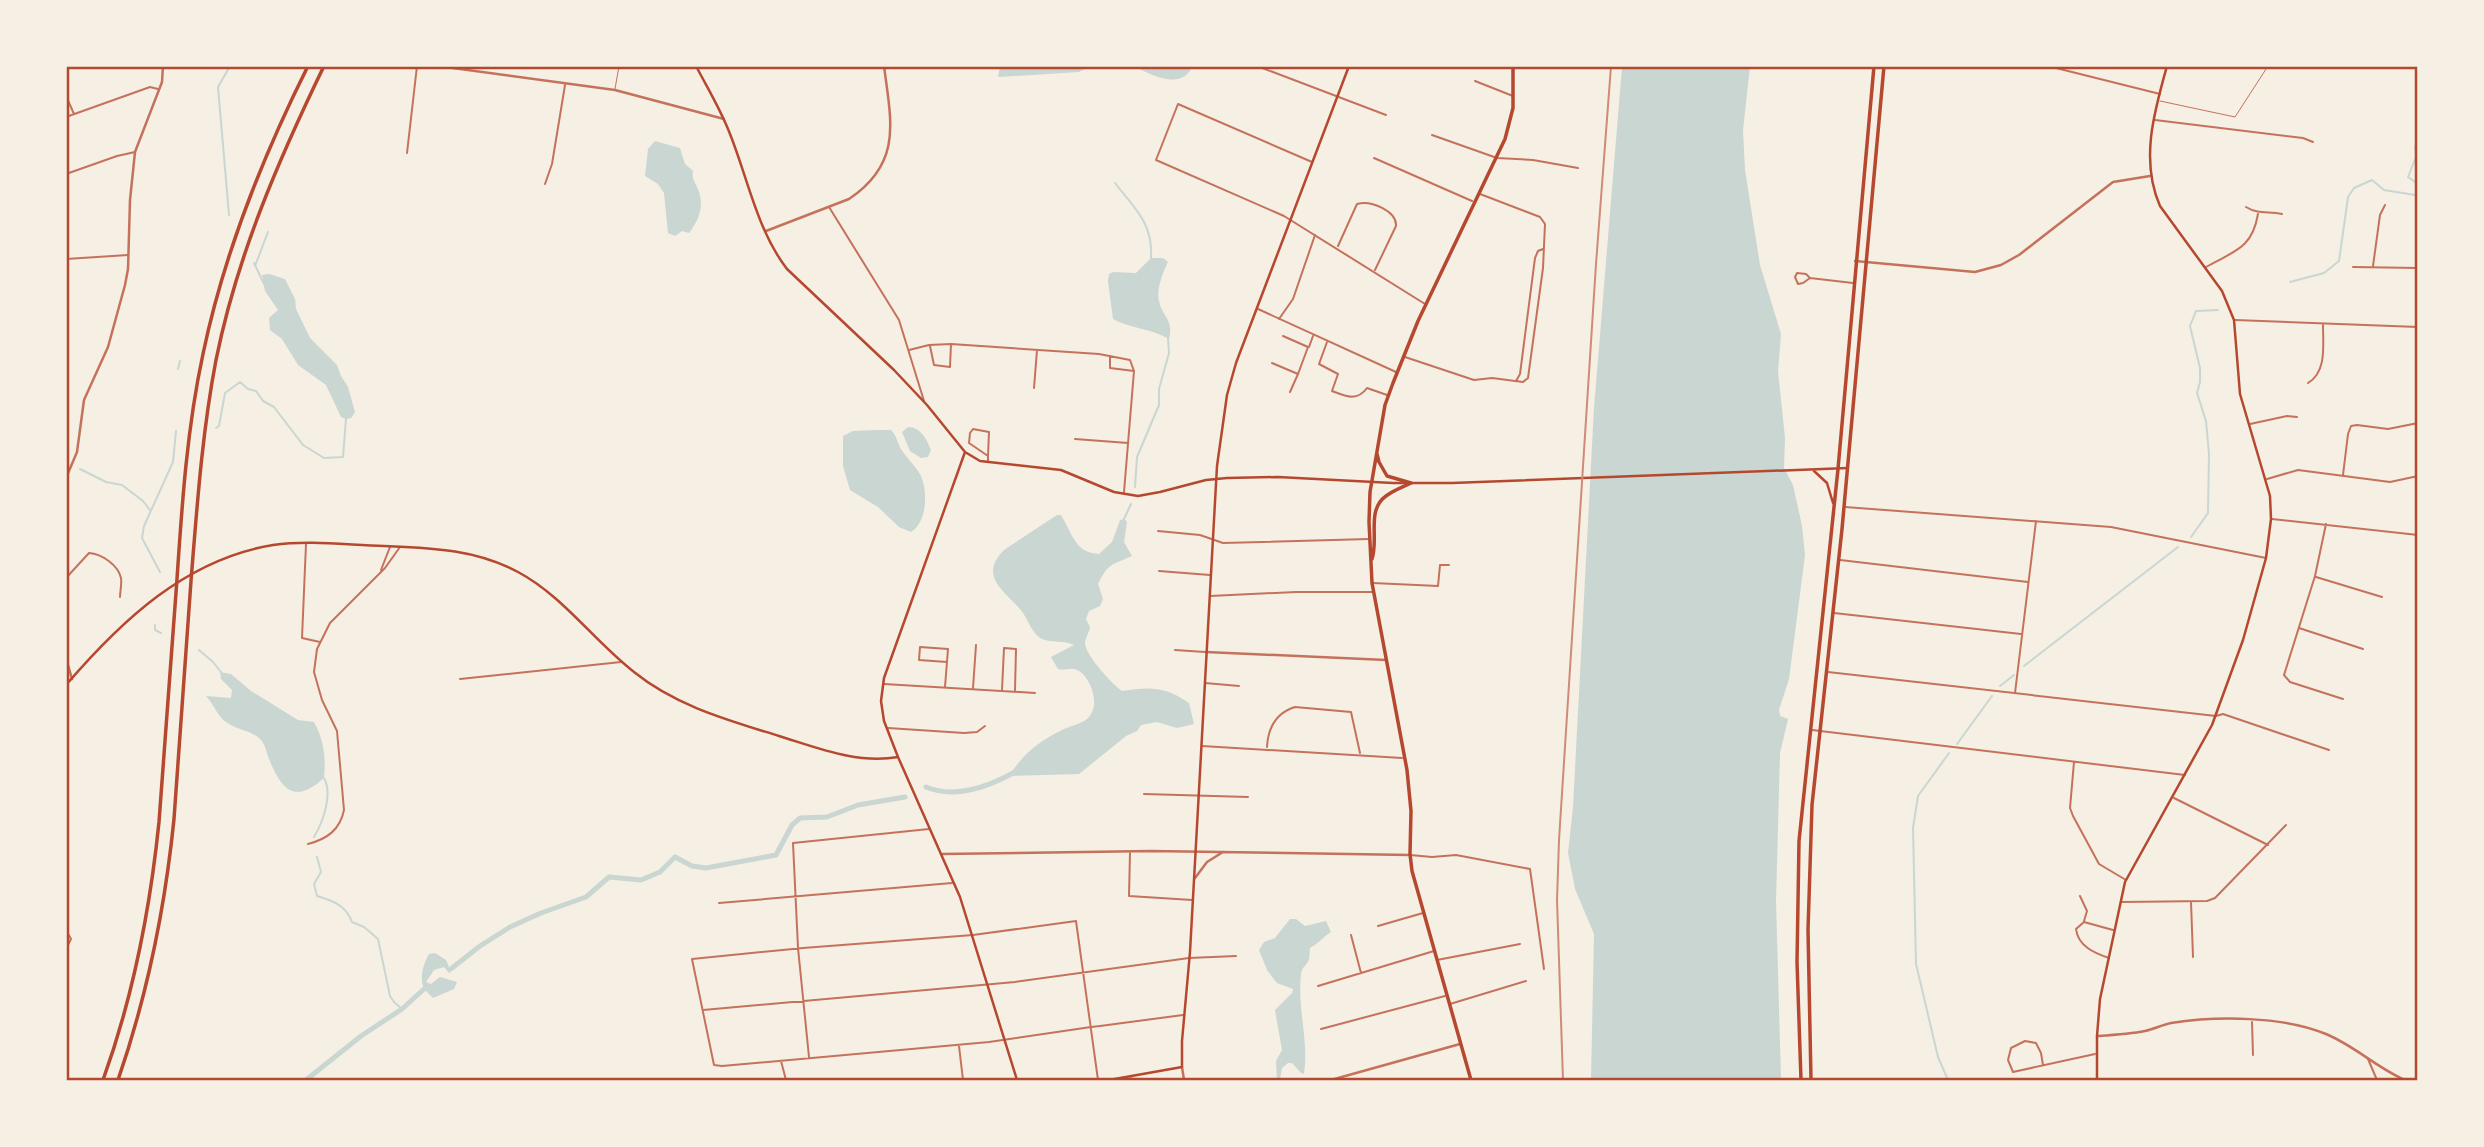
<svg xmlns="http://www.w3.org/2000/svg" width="2484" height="1147" font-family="'DM Sans',sans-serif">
<rect width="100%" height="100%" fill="#f6efe4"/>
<path fill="#c9d6d2" d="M1000 67V66L1089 67 1079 72 998 77Z
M1136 67H1192C1182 90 1152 76 1136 67Z
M1622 67H1750L1743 130 1745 170 1760 265 1781 334 1778 371 1785 438 1784 468 1793 485 1802 526 1805 555 1789 679 1779 710 1780 716 1788 719 1780 753 1776 901 1781 1080H1591L1594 934 1575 889 1568 853 1573 807 1594 408Z
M655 141 680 148 685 164 693 171C692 179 694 180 697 187 705 204 700 219 689 233L682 231 675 236 668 233 664 193 658 184 645 176 648 149Z
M1151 258H1163L1168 262C1163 272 1156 290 1159 301 1162 317 1174 319 1169 339 1151 328 1131 329 1113 319L1108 281 1109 274 1113 272 1136 273Z
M269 274 285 279 295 299 296 309 310 338 337 365 341 376 348 387 355 412 351 418 346 419 341 417 326 385 298 365 282 339 270 330 269 318 278 310 265 291 262 275Z
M908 427C921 427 927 440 931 450L928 457 921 458 910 451 902 432Z
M877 430H891C897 436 897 442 901 449 907 459 916 466 921 476 928 493 927 522 911 532L899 527 878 507 850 490 843 466V436L853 431Z
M1057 515H1061C1072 533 1075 553 1099 554L1112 542 1120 520 1124 519 1127 522 1124 542 1132 556C1112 565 1108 563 1098 584L1103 599 1100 606 1089 611 1086 619 1090 627C1089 633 1085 638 1085 643 1085 655 1113 685 1122 691 1150 687 1164 686 1189 703L1194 724 1177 728 1157 722 1141 725 1137 731 1126 736 1079 774 1009 776C1023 754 1039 741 1062 730 1070 726 1081 724 1087 719 1101 708 1092 679 1079 671 1072 666 1066 671 1058 669L1051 657 1074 645C1064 640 1052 643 1042 639 1033 635 1028 620 1023 613 1009 593 976 578 1004 550Z
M220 672 231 674 251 691 298 720 314 722C324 740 326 757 324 778 295 804 282 791 269 759 266 752 266 745 260 739 251 730 236 730 226 722 218 717 213 703 206 696L231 698 232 690 221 679Z
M1290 919H1296L1305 926 1326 921 1331 932C1323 937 1318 944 1310 948 1309 952 1310 956 1309 959 1307 966 1302 966 1301 974 1297 1007 1309 1041 1304 1074L1301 1073 1292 1063H1288L1282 1068 1280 1079 1277 1080 1276 1061 1282 1050 1275 1010 1292 993 1293 989 1277 983 1267 970 1259 950 1264 942 1275 938Z
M435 953 446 960 449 967 454 969 449 973 444 967 434 970 426 982 431 984 440 977 457 982 454 989 433 998C431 995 427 993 425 989 418 980 424 962 429 954Z"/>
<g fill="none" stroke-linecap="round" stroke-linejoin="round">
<path stroke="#c9d6d2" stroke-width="2" d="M2418 146H2415L2416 157 2408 177 2418 184
M1115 183C1135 209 1153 223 1151 258
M229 215 218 87 230 66
M254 263 264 284
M255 266 268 232
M2290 282 2324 273 2339 261 2348 197 2354 188 2372 180 2384 190 2415 195 2418 187
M178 369 180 361
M216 428 219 426 225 393 240 382 248 389 256 391 263 401 274 407 303 445 324 458 343 457 346 419
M80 469 106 482 122 485 143 501 150 510
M1135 487 1137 457 1159 405V389L1169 353 1168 338
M1124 519 1131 504
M2191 537 2208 513 2209 454 2206 421 2197 393 2200 382V368L2190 326 2196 311 2218 310
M160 572 142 538 144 526 173 462 176 431
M155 625V630L161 633
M199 650 213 662 221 672
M2024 666 2178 547
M2000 686 2014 675
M1957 744 1992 696
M314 837C323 822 333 794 324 778
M317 857 321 872 314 884 317 896C333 901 346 905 352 922L364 927 378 939 390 996 394 1002 402 1009
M1948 1080 1938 1057 1916 964 1913 828 1918 796 1949 753"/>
<path stroke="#c9d6d2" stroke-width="5" d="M926 787C954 799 988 787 1013 773
M452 968 480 946 510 927 541 913 586 897 609 877 641 880 660 872 675 857 692 866 706 868 776 855 792 825 800 818 827 817 858 805 905 797
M306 1080 361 1036 402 1009 424 989"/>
<path stroke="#c5725c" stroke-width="1" d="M615 89 619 66
M2160 101 2235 117 2268 66"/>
<path stroke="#c5725c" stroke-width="2" d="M1257 66 1386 115
M2052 67 2160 94
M1475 81 1513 96
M66 96 74 114
M66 117 150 87 158 89
M2155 120 2303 138 2313 142
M1432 135 1497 158 1533 160 1578 168
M407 153 417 66
M1374 158 1472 201
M1312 162 1178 104 1156 160 1284 216 1425 304
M66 174 117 156 135 152
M545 184 552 164 565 85
M829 207 899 320 924 401
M2246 207C2259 215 2268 211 2282 214
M1338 246 1357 204C1371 200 1397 211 1396 226L1375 270
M66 259 128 255
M2373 266 2380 215 2385 205
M2206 267C2234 251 2252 249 2258 214
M2353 267 2418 268
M1810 278 1806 274 1797 273 1795 277 1798 284 1803 283 1810 278 1853 283
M1258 309 1396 372
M1279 319 1293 299 1315 235
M2235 320 2418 327
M1283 336 1308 347 1298 374
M1327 342 1319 364 1338 374 1332 391C1345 396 1357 402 1367 388L1387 395
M930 346 934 365 950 367 951 344
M1309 347 1313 336
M909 350 929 345 951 344 1099 354 1130 360 1134 371 1124 492
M1110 356V368L1134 371
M1405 357 1474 380 1492 378 1523 382 1528 378 1543 268 1545 224 1540 217 1480 194
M1272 363 1298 374 1290 392
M1516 381 1520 374 1535 258 1538 251 1543 249
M2308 383C2327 372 2323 345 2323 325
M1034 388 1037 350
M2250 424 2287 416 2297 417
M1075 439 1128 443
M988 462V456L969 443 970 433 973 429 989 432 988 456
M2343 475 2348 434 2351 426 2357 425 2388 429 2418 423
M2267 479 2298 470 2390 482 2418 476
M1845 507 2111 527 2266 558
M2272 519 2418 535
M2326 524 2315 576 2284 675 2290 682 2343 699
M1158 531 1200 535 1223 543 1369 539
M306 544 302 638 320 642
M1840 560 2028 582
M381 570 390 547
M1159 571 1210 575
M2316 577 2382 597
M66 578 89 553C102 554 118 565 121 578 122 584 120 592 120 597
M1373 583 1438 586 1440 565H1449
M1210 596 1296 592H1373
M1834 613 2021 634
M2299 628 2363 649
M1175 650 1205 652
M1828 672 2216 716 2223 714 2329 750
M460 679 621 662
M1205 683 1239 686
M884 684 1035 693
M945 687 948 649 920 647 919 660 947 662
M973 688 976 645
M1002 690 1004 648 1016 649 1015 690
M2015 693 2036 521
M888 728 964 733 977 732 985 726
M1812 730 2185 775
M1202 746 1402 758
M1267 747C1268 728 1276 713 1295 707L1351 712 1360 753
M2074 762 2070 808 2073 816 2099 864 2126 880
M1144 794 1248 797
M2174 798 2268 845
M308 844C327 839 340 830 344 810L337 731 322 700 314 672 317 649 330 623 385 568 400 547
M1130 853 1129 896 1192 900
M1410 855 1432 857 1456 855 1530 869 1544 969
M2080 896 2087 911 2084 921
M2122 902 2207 901 2215 898 2286 825
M2191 902 2193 957
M719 903 952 883
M1378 926 1423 913
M66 930 71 939 66 949
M1351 935 1361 973
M2109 958C2094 953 2078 946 2076 929L2084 922 2113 930
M1437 960 1520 944
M1318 986 1434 951
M1450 1004 1526 981
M703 1010 1015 982 1189 958 1236 956
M2252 1022 2253 1055
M1321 1029 1445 996
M959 1046 963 1080
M809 1057 798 948 793 843 929 829
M2368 1059 2377 1080
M781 1061 786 1080
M2043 1065 2041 1053 2036 1043 2025 1041 2011 1048 2008 1060 2013 1072 2095 1054
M1131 1078V1080
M1098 1080 1076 921 973 935 803 948 692 959 714 1065 722 1066 989 1042 1091 1027 1100 1026 1183 1015"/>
<path stroke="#c5725c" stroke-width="2.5" d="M438 66 615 90 724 119
M766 231 849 199C903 163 891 121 884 66
M1855 261 1975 272 2001 265 2019 255 2113 182 2150 176
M66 478 77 452 84 400 108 347 125 285 128 269 130 200 135 152 162 82 163 66
M1206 652 1386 660
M66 658 72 679
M942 854 1151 851 1410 855
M1195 878 1207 862 1223 852
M2097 1036C2113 1035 2130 1034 2145 1031 2154 1029 2162 1025 2171 1023 2217 1016 2283 1016 2326 1034 2355 1046 2377 1068 2405 1080
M1182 1067 1184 1080
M1331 1080 1460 1044"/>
<path stroke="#b5482f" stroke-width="2.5" d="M696 66C708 89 721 110 730 134 748 179 757 230 787 269L894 370 927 405 965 452 980 461 1061 470 1114 492 1138 496 1160 492 1206 480 1227 478 1278 477 1393 483H1452L1848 468
M965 452 884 678 881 701 884 721 898 757 960 897 1017 1080
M1814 471 1827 483 1833 503
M66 685C121 621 186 559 273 545 309 540 347 545 384 546 431 548 475 549 518 572 563 596 594 641 634 672 676 706 728 720 779 736 818 748 857 764 898 757
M1109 1080 1182 1067V1041L1190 952 1217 466 1227 395 1236 363 1349 66
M2097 1080V1036L2100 999 2125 882 2212 725 2243 640 2266 558 2271 519 2270 496 2240 394 2234 320 2222 291 2160 206C2140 161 2154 112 2167 66"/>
<path stroke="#b5482f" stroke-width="3.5" d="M1377 454 1379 462 1387 476 1411 483
M1372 559C1379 539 1366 510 1386 496 1394 490 1403 487 1411 483
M1471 1080 1412 871 1410 854 1411 811 1407 770 1372 583 1369 522 1370 492 1385 405 1393 383 1418 321 1505 139 1513 108V66
M1801 1080 1797 962 1799 841 1838 469 1874 66
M1811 1080 1808 930 1812 805 1842 529 1884 66"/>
<path stroke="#b5482f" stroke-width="3.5" d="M103 1080C133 997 150 910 159 822 165 741 171 660 177 579 182 504 187 428 203 354 224 253 262 158 308 66
M118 1080C147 996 165 908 174 819 180 740 185 660 191 581 197 507 202 433 216 360 237 256 278 161 324 66"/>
<path stroke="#cf8b77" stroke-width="2" d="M1563 1080 1557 900 1559 840 1596 264 1611 66"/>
</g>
<rect width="2484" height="1147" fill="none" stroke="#f6efe4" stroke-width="136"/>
<rect x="68" y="68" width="2348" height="1011" fill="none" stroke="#b5482f" stroke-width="2.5"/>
</svg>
